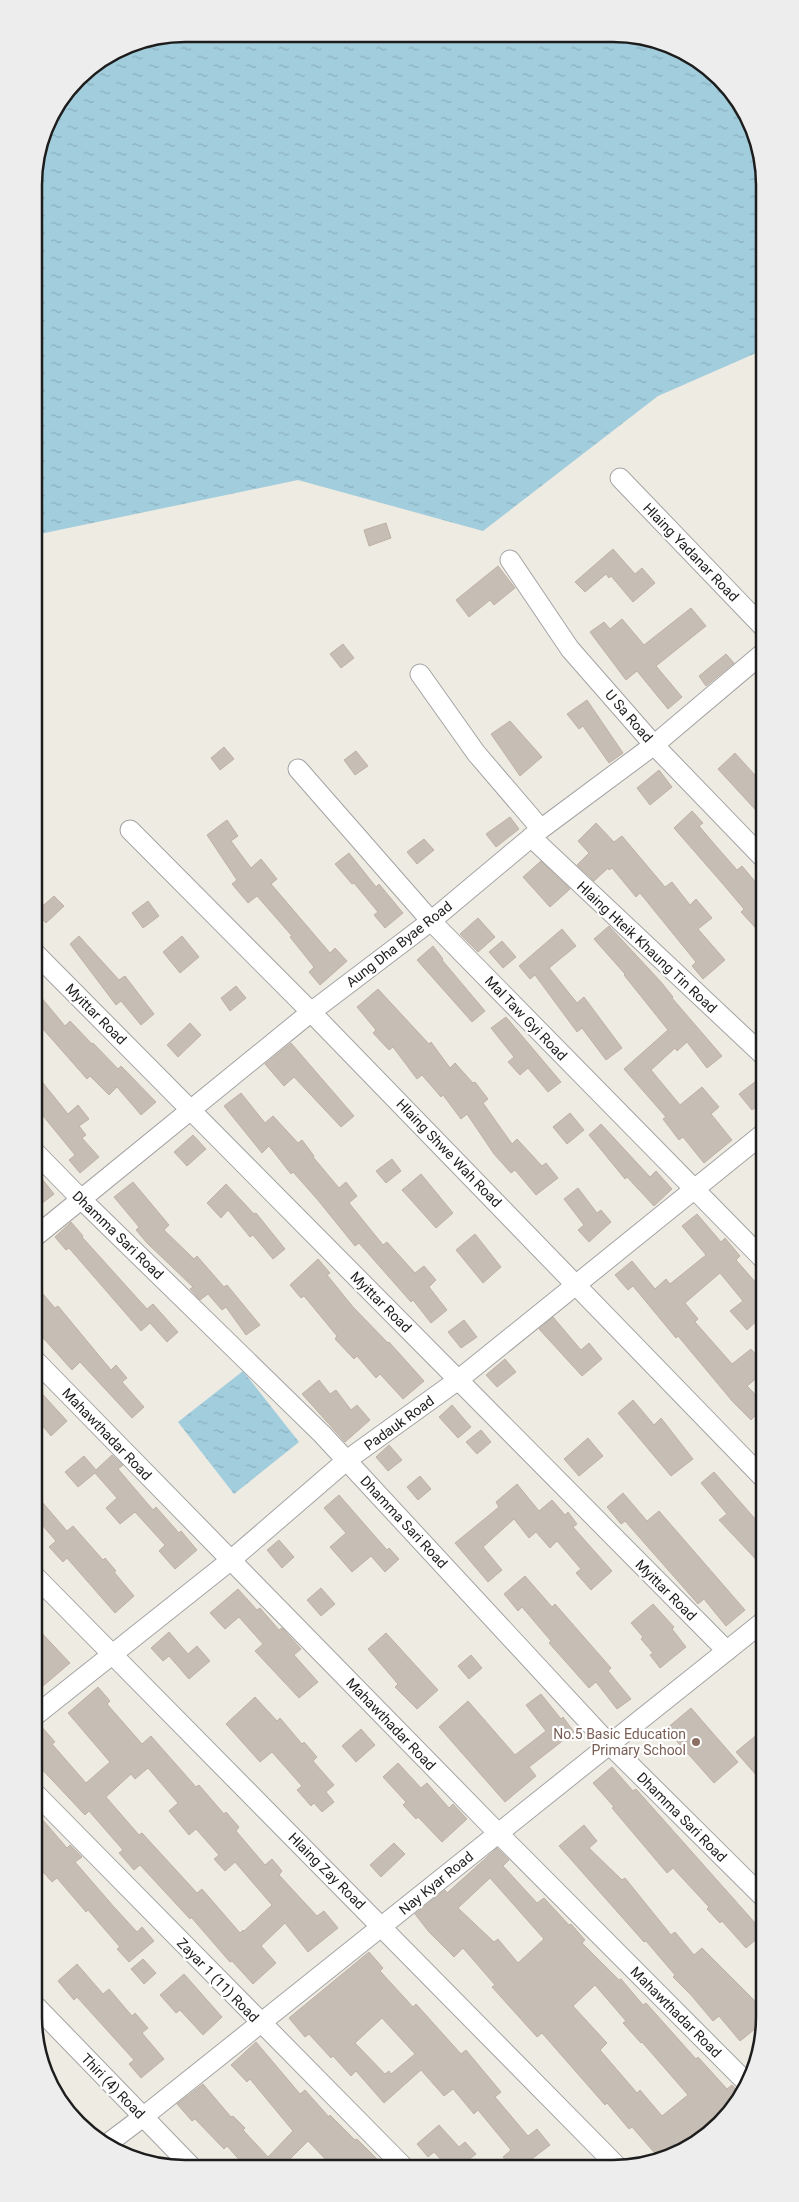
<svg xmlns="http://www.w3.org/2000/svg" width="799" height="2202" font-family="Roboto,sans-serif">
<defs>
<pattern id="water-ripples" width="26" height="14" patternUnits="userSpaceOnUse" patternTransform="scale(1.25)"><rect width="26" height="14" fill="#a2cddd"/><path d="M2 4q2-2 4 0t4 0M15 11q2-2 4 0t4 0" fill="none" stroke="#8bb0bd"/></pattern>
</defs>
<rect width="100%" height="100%" fill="#eeebe2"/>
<path fill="url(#water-ripples)" d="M185 34 644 37 689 54 721 78 745 110 762 155 763 350 658 396 483 531 298 480 35 535 34 175 50 118 85 72 128 45Z
M243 1371 299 1442 234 1494 178 1422Z"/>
<path fill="#c6bdb5" stroke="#c0b1a4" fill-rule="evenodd" d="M386 523 391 538 369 546 364 530Z
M613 549 635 574 642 568 655 583 633 602 611 576 609 578 606 574 585 592 575 582Z
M498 566 515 588 494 605 490 600 469 617 456 600Z
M691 608 706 626 656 666 682 697 668 709 637 671 626 680 590 632 604 622 610 629 622 619 644 645Z
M343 644 354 658 341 668 330 654Z
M726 654 734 663 706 686 699 676Z
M587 700 623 753 609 763 583 726 579 729 567 714Z
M510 721 542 757 520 776 491 734Z
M224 747 234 759 220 770 211 758Z
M356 751 368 766 355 775 344 760Z
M735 753 763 784V818L718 769Z
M659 770 672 787 650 805 637 788Z
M692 811 703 823 699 826 716 846 737 870 742 866 763 891V936L741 912 744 909 722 883 674 828Z
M510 817 519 829 496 847 486 834Z
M227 820 238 836 231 841 251 868 261 859 277 879 271 884 330 953 335 948 347 961 320 985 309 972 314 967 290 937 292 936 257 896 248 903 232 884 237 880 207 835Z
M596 823 614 842 622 836 665 887 672 882 690 905 696 899 712 918 698 929 725 960 703 979 692 966 696 962 640 893 636 897 612 868 609 870 608 868 594 881 577 865 589 853 578 841Z
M424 839 434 850 417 864 407 852Z
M349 853 376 887 379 884 403 913 385 928 374 915 378 912 354 883 352 884 335 864Z
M541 861 570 889 550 907 523 877Z
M54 896 64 906 46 923 36 912Z
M148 901 159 916 143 928 132 913Z
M478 918 495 937 478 952 460 934Z
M609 926 661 982 673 997 672 998 722 1056 707 1068 687 1042 677 1051 675 1048 651 1070 680 1105 702 1087 719 1107 711 1114 732 1140 704 1163 683 1137 679 1140 663 1119 666 1117 624 1069 668 1030 624 975 625 974 594 939Z
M562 929 576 946 549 968 577 1003 584 997 622 1048 606 1060 582 1028 577 1032 535 975 530 979 519 966Z
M79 936 119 980 125 976 154 1014 141 1025 121 1001 116 1005 70 944Z
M182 936 199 957 180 973 163 952Z
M502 941 516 957 503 968 489 952Z
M433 946 443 959 442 960 485 1011 472 1022 417 960Z
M236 986 246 998 230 1011 221 998Z
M378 989 429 1044 431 1042 450 1068 455 1063 473 1083 475 1082 488 1099 483 1103 512 1144 517 1139 542 1166 546 1163 558 1178 536 1195 515 1170 511 1173 494 1154 467 1114 461 1119 443 1095 441 1097 422 1075 417 1079 393 1047 389 1050 373 1033 376 1030 357 1007Z
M35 990 65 1026 70 1021 92 1044 93 1043 118 1069 121 1066 156 1102 141 1115 117 1087 109 1095 90 1076 87 1079 35 1020Z
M506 1017 561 1082 548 1092 528 1068 520 1075 508 1062 514 1057 491 1028Z
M190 1023 201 1035 178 1057 167 1045Z
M291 1043 354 1116 341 1127 294 1077 284 1086 265 1064Z
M35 1073 68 1114 78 1105 89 1119 79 1126 86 1135 82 1138 99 1157 80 1173 69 1160 75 1155 35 1106Z
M764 1075V1101L752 1110 739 1094Z
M241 1093 265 1123 273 1116 298 1143 302 1140 314 1156 313 1157 339 1188 346 1182 357 1196 349 1203 383 1245 387 1242 415 1273 424 1266 436 1280 429 1287 447 1310 431 1323 413 1300 411 1302 359 1243 355 1246 317 1199 293 1172 291 1174 269 1146 262 1153 224 1106Z
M570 1113 584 1130 567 1144 553 1127Z
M601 1124 650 1177 656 1171 672 1189 654 1206 627 1177 625 1179 589 1135Z
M193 1135 206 1149 187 1166 174 1152Z
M392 1159 401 1171 386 1183 376 1171Z
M35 1170 54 1194 36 1208V1193Z
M421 1174 453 1213 436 1228 402 1190Z
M133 1182 169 1225 164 1230 194 1259 197 1256 224 1287 227 1285 260 1325 246 1335 226 1307 222 1310 208 1294 200 1300 190 1289 193 1287 147 1243 136 1230 139 1227 114 1197Z
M226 1184 254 1214 256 1213 285 1249 273 1259 253 1235 250 1237 228 1210 221 1218 207 1203Z
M578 1188 597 1213 601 1210 611 1222 589 1242 578 1230 584 1225 564 1199Z
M697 1214 721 1242 725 1238 740 1256 736 1260 764 1292V1314L747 1330 730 1311 743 1301 720 1273 685 1303 698 1319 695 1322 732 1364 751 1349 764 1364V1372L747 1386 764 1403V1407L751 1420 733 1402 678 1336 676 1338 633 1286 628 1290 615 1275 632 1261 655 1289 666 1279 670 1284 706 1255 682 1226Z
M71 1222 83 1236 82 1237 147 1309 153 1304 178 1332 167 1342 150 1323 141 1331 69 1248 66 1250 55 1237Z
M475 1234 501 1267 483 1283 456 1250Z
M318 1259 330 1273 327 1275 353 1307 388 1343 389 1342 424 1381 403 1399 380 1374 376 1378 357 1356 354 1359 335 1339 337 1336 304 1296 301 1298 290 1285Z
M36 1286 55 1308 58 1306 111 1370 116 1365 127 1378 122 1382 144 1407 132 1418 80 1362 72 1370 36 1330Z
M553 1317 581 1350 589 1343 602 1359 582 1376 539 1329Z
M464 1320 477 1337 461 1348 448 1332Z
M505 1359 516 1372 497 1387 486 1375Z
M319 1380 330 1394 336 1390 351 1410 357 1405 370 1420 345 1442 302 1394Z
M36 1387 67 1421 51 1436 36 1418Z
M633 1400 654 1425 661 1418 693 1459 671 1476 618 1413Z
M452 1405 471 1427 458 1438 439 1417Z
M481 1430 491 1442 477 1454 466 1442Z
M588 1438 603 1456 579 1476 564 1459Z
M389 1445 402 1460 388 1471 376 1457Z
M112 1455 123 1465 118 1469 153 1510 156 1507 179 1533 181 1531 197 1550 175 1569 159 1551 165 1545 135 1512 120 1524 106 1508 117 1498 95 1473 78 1487 65 1472 84 1456 96 1470Z
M714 1472 764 1529V1568L719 1520 727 1514 701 1483Z
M420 1476 431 1489 418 1500 407 1487Z
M517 1484 539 1511 552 1500 565 1515 568 1512 577 1524 573 1527 612 1571 591 1590 576 1573 581 1569 557 1541 550 1548 536 1532 529 1538 514 1519 483 1547 502 1570 488 1582 455 1543 499 1507 496 1502Z
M623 1493 647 1521 659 1511 745 1610 726 1626 704 1599 698 1604 625 1521 621 1524 607 1507Z
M36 1495 67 1531 73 1526 103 1560 105 1558 116 1571 114 1572 134 1596 115 1613 67 1558 63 1562 49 1547 56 1541 36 1518Z
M339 1495 387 1550 389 1548 399 1559 385 1572 371 1556 352 1572 330 1547 346 1533 324 1508Z
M279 1540 294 1557 282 1568 267 1550Z
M525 1576 552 1607 555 1604 611 1668 608 1671 631 1699 617 1709 596 1682 589 1688 549 1643 551 1641 522 1607 518 1611 504 1594Z
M321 1588 335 1604 321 1616 307 1600Z
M238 1589 257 1610 260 1608 279 1630 282 1628 301 1649 294 1655 318 1682 299 1698 255 1651 263 1644 239 1617 225 1629 210 1613Z
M653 1604 674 1627 672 1629 686 1647 660 1668 650 1655 653 1653 641 1639 643 1637 631 1623Z
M36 1627 70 1663 36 1692Z
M169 1632 188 1654 197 1646 210 1661 189 1679 169 1656 163 1661 151 1648Z
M386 1633 438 1690 417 1709 395 1687 398 1684 368 1649Z
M471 1655 482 1668 469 1679 458 1666Z
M98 1687 110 1701 107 1704 142 1744 151 1736 196 1787 199 1785 224 1814 226 1812 239 1827 236 1831 265 1865 272 1859 282 1871 279 1875 317 1916 324 1911 338 1928 308 1952 285 1923 261 1946 276 1963 253 1984 232 1961 230 1962 191 1917 190 1919 140 1865 134 1870 119 1853 123 1850 89 1811 85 1815 36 1763V1726L40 1725 55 1742 52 1744 86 1783 110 1762 68 1713ZM148 1768 178 1803 169 1811 189 1835 196 1829 219 1855 214 1859 225 1871 235 1862 272 1905 244 1931 243 1930 240 1933 202 1889 197 1893 142 1833 139 1835 106 1797 131 1774 135 1779Z
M541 1694 561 1719 563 1717 574 1732 529 1767 536 1776 505 1802 439 1727 468 1701 515 1755 546 1731 526 1705Z
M255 1697 277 1721 280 1718 302 1744 304 1742 317 1757 313 1761 334 1785 326 1792 334 1802 322 1812 314 1803 311 1806 297 1790 302 1786 272 1752 260 1762 226 1724Z
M691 1708 738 1762 714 1783 666 1729Z
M765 1728V1785L736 1752Z
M361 1729 375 1745 356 1762 342 1746Z
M398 1763 421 1788 427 1783 449 1808 453 1804 467 1819 442 1842 418 1817 416 1819 403 1805 406 1802 383 1777Z
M612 1767 633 1791 636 1789 764 1933 746 1948 722 1921 720 1923 707 1909 709 1907 673 1868 667 1873 612 1808 614 1807 593 1783Z
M36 1812 67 1848 70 1845 82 1857 75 1862 114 1907 137 1932 142 1927 154 1941 129 1962 117 1949 120 1947 88 1910 86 1912 57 1878 52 1882 36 1864Z
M584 1825 597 1841 589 1848 622 1880 625 1878 671 1935 675 1932 694 1955 702 1948 765 2011V2021L740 2041 719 2016 713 2021 691 1995 673 1977 675 1975 646 1941 644 1942 559 1846Z
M394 1843 405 1854 381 1877 370 1865Z
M497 1848 509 1860 503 1866 537 1903 544 1898 569 1925 571 1924 585 1940 582 1943 619 1980 621 1979 643 2005 646 2003 696 2059 698 2057 727 2089 732 2085 741 2095 734 2107 700 2135 702 2138 690 2148 660 2159 632 2127 629 2129 607 2103 605 2105 542 2033 537 2037 492 1987 495 1985 463 1948 454 1957 429 1932 415 1914 445 1890 447 1893ZM490 1878 544 1939 518 1963 498 1939 494 1942 458 1908ZM595 1985 626 2021 623 2023 641 2043 642 2042 688 2095 662 2116 640 2090 637 2093 600 2050 607 2043 573 2006Z
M369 1952 383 1968 380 1971 413 2007 416 2004 461 2054 466 2050 501 2092 495 2097 528 2136 537 2129 550 2145 524 2165H510L503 2157 511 2150 478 2110 474 2114 453 2089 444 2096 421 2070 384 2103 356 2071 351 2076 333 2056 331 2058 309 2034 305 2037 289 2018ZM382 2018 415 2054 391 2074 389 2071 385 2074 355 2043Z
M143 1959 156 1973 144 1984 131 1969Z
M77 1964 103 1994 109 1989 132 2016 135 2013 148 2028 142 2033 164 2059 141 2078 129 2064 134 2060 77 1997 74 2000 58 1981Z
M184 1974 222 2017 203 2035 180 2010 176 2013 160 1995Z
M256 2042 300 2094 305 2090 329 2117 330 2115 355 2140 357 2139 383 2165H331L308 2141 284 2165H244L227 2146 224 2149 195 2119 192 2121 177 2104 203 2084 231 2117 233 2116 245 2128 243 2130 268 2157 293 2131 250 2079 247 2082 231 2065Z
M439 2125 459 2147 465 2142 476 2154 462 2165H446L434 2152 428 2157 417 2144Z"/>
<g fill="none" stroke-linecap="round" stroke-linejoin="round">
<g stroke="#a4a4a4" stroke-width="21">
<path id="minor" d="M620 478 763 627
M510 560 570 649 654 745 763 858
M420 674 476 753 541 829
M298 769 431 921 764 1260
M130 830 311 1012 764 1479
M531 837 764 1056
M35 953 727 1651
M35 1152 81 1199 322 1434 610 1745 765 1899
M36 1236 311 1012 431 921 541 829 654 745 763 653
M36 1361 498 1833 748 2084
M36 1577 616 2165
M36 1715 231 1560 347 1460 458 1380 764 1133
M36 1794 402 2165
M37 2007 190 2165
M107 2144 143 2117 764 1621"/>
</g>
<use href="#minor" stroke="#fff" stroke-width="19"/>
</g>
<circle fill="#8d6e63" stroke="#fff" stroke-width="2" cx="696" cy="1742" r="5"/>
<g text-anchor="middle" stroke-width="4.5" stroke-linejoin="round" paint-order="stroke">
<g font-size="14" fill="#1d1d1d" stroke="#fff">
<text transform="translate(691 552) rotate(46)" y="5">Hlaing Yadanar Road</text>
<text transform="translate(629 716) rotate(49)" y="5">U Sa Road</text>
<text transform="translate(399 944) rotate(-38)" y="5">Aung Dha Byae Road</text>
<text transform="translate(647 947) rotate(43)" y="5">Hlaing Hteik Khaung Tin Road</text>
<text transform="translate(96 1014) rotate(45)" y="5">Myittar Road</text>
<text transform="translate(526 1018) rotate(46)" y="5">Mal Taw Gyi Road</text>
<text transform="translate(449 1153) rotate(46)" y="5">Hlaing Shwe Wah Road</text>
<text transform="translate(118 1235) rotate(44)" y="5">Dhamma Sari Road</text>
<text transform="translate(381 1302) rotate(45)" y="5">Myittar Road</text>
<text transform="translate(399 1423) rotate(-36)" y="5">Padauk Road</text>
<text transform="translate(107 1434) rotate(46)" y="5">Mahawthadar Road</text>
<text transform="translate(404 1522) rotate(47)" y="5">Dhamma Sari Road</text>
<text transform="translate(666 1590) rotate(45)" y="5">Myittar Road</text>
<text transform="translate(391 1724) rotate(46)" y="5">Mahawthadar Road</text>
<text transform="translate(682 1817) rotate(45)" y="5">Dhamma Sari Road</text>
<text transform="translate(327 1871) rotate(45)" y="5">Hlaing Zay Road</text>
<text transform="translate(436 1883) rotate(-39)" y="5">Nay Kyar Road</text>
<text transform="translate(218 1980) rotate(46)" y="5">Zayar 1 (11) Road</text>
<text transform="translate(676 2012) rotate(45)" y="5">Mahawthadar Road</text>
<text transform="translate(113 2086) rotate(46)" y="5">Thiri (4) Road</text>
</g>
<g font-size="14" fill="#785e54" stroke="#fff" text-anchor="end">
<text x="686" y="1739">No.5 Basic Education<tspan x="686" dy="16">Primary School</tspan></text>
</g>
</g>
<path d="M0 0H799V2202H0ZM185 42H613A143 143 0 0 1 756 185V2017A143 143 0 0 1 613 2160H185A143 143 0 0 1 42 2017V185A143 143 0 0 1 185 42Z" fill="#ededed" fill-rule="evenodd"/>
<path fill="none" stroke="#1d1d1d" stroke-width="2.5" d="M185 42H613A143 143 0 0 1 756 185V2017A143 143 0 0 1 613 2160H185A143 143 0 0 1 42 2017V185A143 143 0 0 1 185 42Z"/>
</svg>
